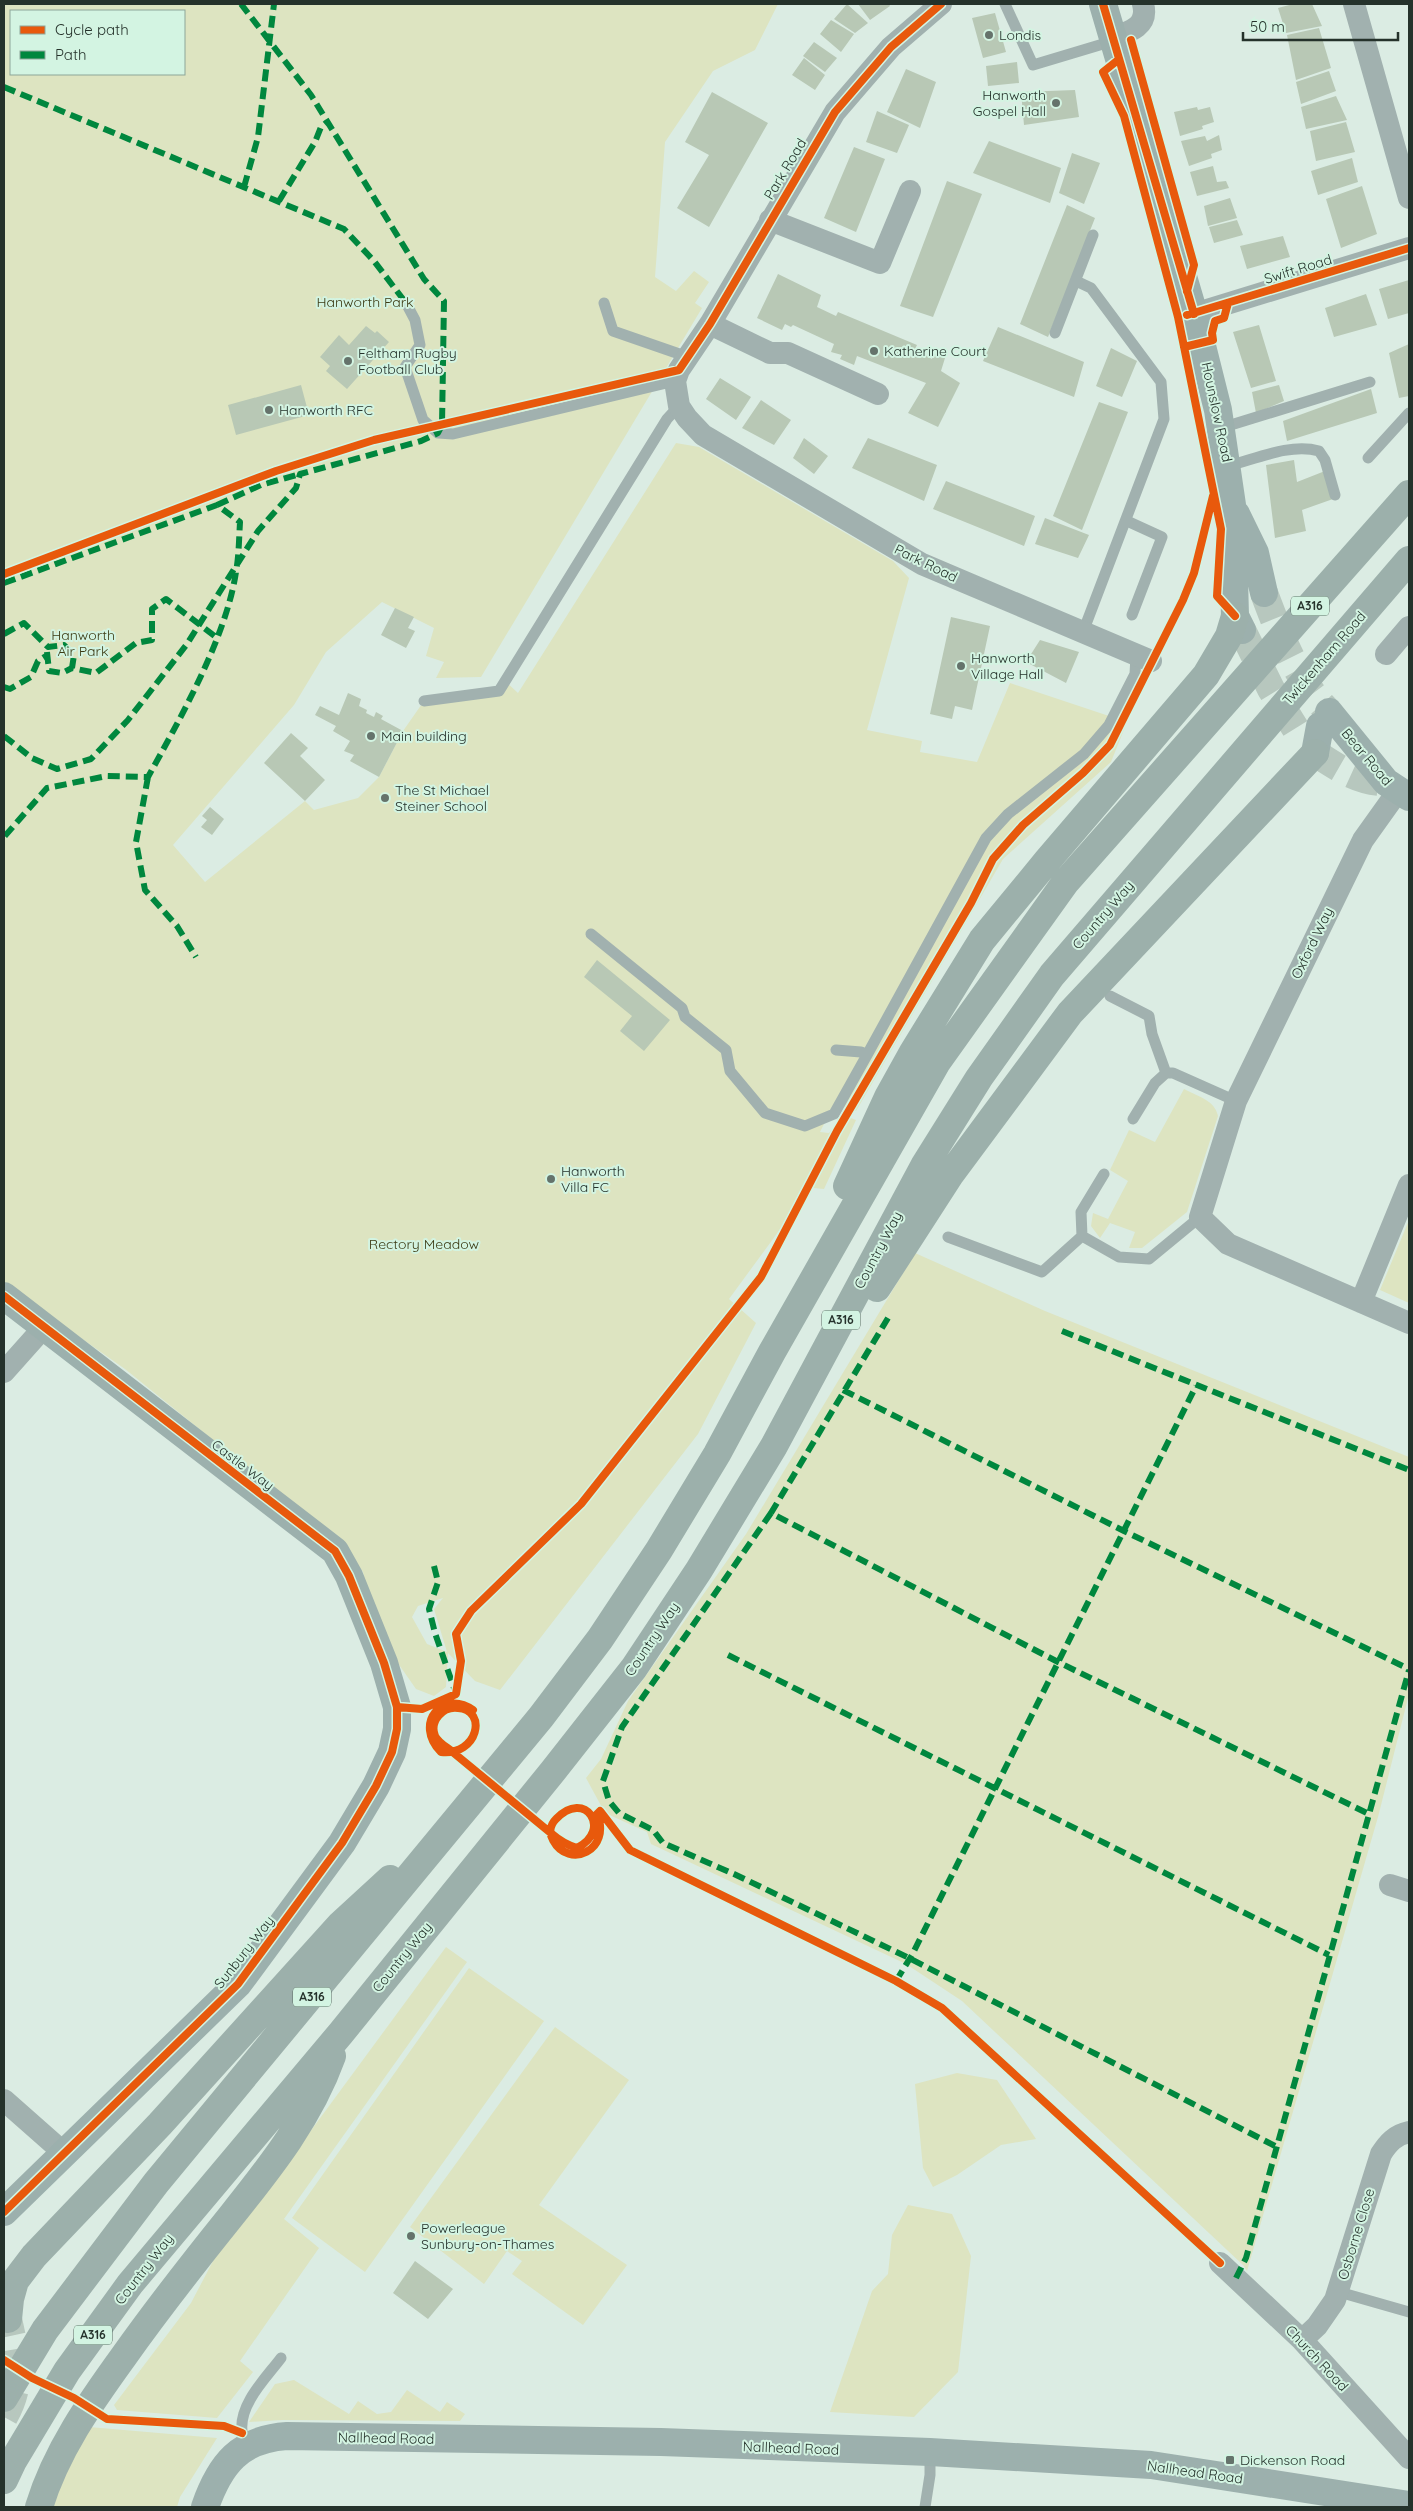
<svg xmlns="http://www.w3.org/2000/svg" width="1413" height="2511" font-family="Quicksand,sans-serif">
<rect width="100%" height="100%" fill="#dbece3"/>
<path fill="#dde4c1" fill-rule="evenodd" d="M4 4H778L755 50 713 71 665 142 655 277 676 291 694 271 709 282 695 303 702 308 481 677 436 678 444 662 426 656 434 628 382 602 326 652 294 705 173 845 205 882 305 801 314 810 358 798 379 777 403 731 424 701 499 691 505 681 518 693 676 443 699 447 893 561 909 578 867 730 922 741 920 752 977 762 1010 683 1127 722 1111 762 1003 859 856 1111 834 1104 820 1132 829 1133 843 1115 856 1120 824 1189 804 1187 789 1217 729 1299 756 1323 698 1434 500 1690 475 1681 448 1653 446 1687 434 1696 416 1689 372 1626 363 1572 338 1536 260 1478 125 1369 4 1284ZM11 11H184V74H11ZM443 1598 434 1609 447 1652 427 1644 412 1617 418 1606Z
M1184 1089C1197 1096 1215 1100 1218 1116L1187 1212 1142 1248H1129L1135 1232 1110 1223 1100 1238 1091 1226 1093 1213 1108 1219 1128 1181 1110 1170 1129 1130 1155 1142Z
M1409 1220V1303L1380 1290Z
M915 1253 1045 1311 1409 1457V1694L1378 1817 1247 2271 1243 2265 962 2001 906 1964 651 1844 647 1832 605 1813 586 1778 601 1759 628 1701 746 1534Z
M446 1947 467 1962 284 2219 319 2248 240 2361 253 2372 217 2418 117 2410 114 2405 191 2303 223 2242 290 2159Z
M469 1968 544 2021 365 2272 292 2218Z
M555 2027 629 2080 539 2205 627 2265 583 2325 512 2274 522 2261 507 2251 484 2284 410 2227Z
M957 2073 997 2080 1036 2139 1001 2145 957 2175 933 2187 923 2168 915 2084Z
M908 2205 952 2214 971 2256 958 2372 914 2417 830 2412 872 2291 888 2274 892 2235Z
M294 2380 349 2414 358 2401 377 2414 391 2412 407 2390 440 2412 447 2402 465 2414 460 2421 282 2420 249 2422 275 2384Z
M89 2427 217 2438 180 2497 177 2507H51L52 2498Z"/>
<path fill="#b8c8b5" d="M847 4 868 23 855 33 834 19Z
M858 4H889L890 6 870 20Z
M1293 4H1312L1322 26 1286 33 1278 8Z
M995 13 1006 52 983 58 972 18Z
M831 20 854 34 841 52 820 34Z
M1319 28 1331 68 1296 80 1287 35Z
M814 42 837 58 825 72 803 56Z
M804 58 825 75 815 90 792 75Z
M1017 62 1019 83 988 86 986 66Z
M906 69 936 82 920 128 887 112Z
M1329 71 1336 91 1301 104 1296 82Z
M1075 90 1079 117 1024 125 1021 92Z
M712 92 768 123 709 227 677 208 709 155 685 142Z
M1336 96 1347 120 1306 129 1301 107Z
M1197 107 1198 110 1210 107 1214 122 1202 126 1203 129 1180 136 1174 112Z
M877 111 909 125 897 153 866 142Z
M1346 122 1355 152 1316 161 1310 131Z
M1219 135 1222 150 1211 154 1212 158 1189 166 1181 141 1205 136 1207 141Z
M989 141 1061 168 1050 203 973 173Z
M854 147 885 159 856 232 824 218Z
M1072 153 1100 163 1084 204 1059 193Z
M1352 158 1358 182 1318 195 1311 171Z
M1213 166 1217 182 1226 181 1229 188 1197 196 1190 172Z
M947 181 982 194 933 317 900 306Z
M1362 186 1377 234 1341 248 1326 199Z
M1230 198 1237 218 1208 226 1204 206Z
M1067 205 1095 218 1048 337 1020 324Z
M1237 220 1243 235 1214 243 1209 227Z
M1283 236 1290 257 1247 269 1240 246Z
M778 274 821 295 817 307 836 316 838 312 917 345 915 349 932 359 933 353 945 358 941 371 960 383 938 427 908 413 926 383 857 356 854 365 840 359 842 355 831 352 834 344 793 325 791 327 785 324 782 330 757 318Z
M1409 280V313L1388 319 1379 289Z
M1366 294 1377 325 1334 337 1325 308Z
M1259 325 1276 381 1251 388 1233 332Z
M366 326 375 333 377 331 389 342 347 389 326 371 330 366 320 357 339 335 349 345Z
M998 327 1084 362 1074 397 983 361Z
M1409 344V396L1399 398 1389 353Z
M1111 348 1137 361 1122 397 1096 386Z
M720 378 751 397 736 420 706 399Z
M301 385 309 415 236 435 228 405Z
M1279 385 1284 401 1256 413 1252 392Z
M1371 389 1377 413 1287 441 1283 421Z
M761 400 791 420 774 445 742 428Z
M1099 402 1128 412 1082 530 1053 516Z
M804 438 828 456 814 474 793 458Z
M868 438 937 465 924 501 852 468Z
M1294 460 1297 482 1325 471 1333 499 1302 510 1306 531 1275 538 1266 465Z
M946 481 1035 516 1024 546 933 509Z
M1045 518 1089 535 1078 558 1035 544Z
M395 608 414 617 408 628 415 631 406 648 381 635Z
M951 617 990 626 972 710 955 706 952 719 930 714Z
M1040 640 1079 652 1066 683 1026 662Z
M348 693 361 699 359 706 367 710 366 713 374 717 376 712 383 716 381 719 403 731 379 777 350 761 354 755 344 751 350 741 333 731 336 726 315 715 320 706 339 715Z
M291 733 308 748 300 756 325 780 305 801 264 763Z
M210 807 224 819 212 835 201 827 207 820 202 816Z
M597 960 670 1020 644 1051 620 1031 632 1016 584 977Z
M415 2261 453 2289 428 2319 393 2293Z"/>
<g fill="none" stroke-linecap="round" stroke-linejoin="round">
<path stroke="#b7c7be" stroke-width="28" stroke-dasharray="28 14" stroke-linecap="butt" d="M1264 593C1279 633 1298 683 1329 712
M1242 630 1271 689 1302 739
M1315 753C1337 767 1359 783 1386 782"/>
<path stroke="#b7c7be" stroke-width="28" stroke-dasharray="28 14" stroke-linecap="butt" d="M4 2417C24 2381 16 2357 8 2319"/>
<path stroke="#a1b1af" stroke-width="11" d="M1005 4 1033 65 1113 41
M1076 281 1091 288 1161 382 1164 419 1083 632
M406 303 415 320 420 345 405 367 423 420 438 433 453 434 675 381
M604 303 613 331 688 357
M1055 333 1093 235
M1221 428 1370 382
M1368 458 1409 413
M1228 466C1256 459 1290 443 1319 451L1325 460 1335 495
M1127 521 1162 537 1132 615
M424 701 499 691 667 419 679 406
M591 934 682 1008 685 1017 726 1050 730 1071 765 1113 805 1126 834 1114 867 1055
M1110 996 1149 1016 1152 1034 1166 1073
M836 1050 861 1052 867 1055 986 838 1008 814 1084 754 1109 725 1135 674 1136 656
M1133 1119 1155 1083 1166 1073H1173L1236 1101
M1104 1174 1081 1212 1082 1236 1119 1257 1149 1259 1200 1217
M948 1237 1042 1272 1082 1236
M1339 2292 1409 2312
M249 2445C246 2441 242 2436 242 2431 239 2404 266 2378 281 2358
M925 2507 930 2475V2452"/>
<path stroke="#a1b1af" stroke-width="22" d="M941 4 891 47 835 112 710 324 679 370 675 381 679 406 687 418 703 435 922 564 1151 661
M1354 4 1409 198
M1112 38C1130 32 1149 26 1143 4
M770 220 880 263 910 191
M1194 314 1409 248
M710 324 770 353H788L878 394
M1386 654 1409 627
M1398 791 1363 840 1236 1101 1200 1217 1228 1244 1409 1323
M1361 1302 1409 1185
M4 1372 45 1326
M1390 1885 1409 1891
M4 2100 64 2153
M1220 2263 1302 2340 1409 2458
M1302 2340 1317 2326 1335 2300 1381 2154C1388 2143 1395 2135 1409 2132"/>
<path stroke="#9cb0ad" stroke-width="28" d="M1103 4 1194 314 1218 410 1232 505 1235 616 1242 630
M1236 514 1255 553 1264 593
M1329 712 1386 782 1409 797
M1315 753 1320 726
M4 1296 335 1551 349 1576 384 1663 397 1707V1729L392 1752 376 1786 342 1843 238 1984 4 2212
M205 2507C220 2464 240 2439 287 2436L661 2442 930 2452 1151 2465 1409 2505"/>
<path stroke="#9cb0ab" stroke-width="28" d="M847 1186 888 1097 913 1052 982 940 1047 861 1206 675 1229 636 1235 616
M877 1288 950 1175 1070 1013 1315 753
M8 2319 10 2299 15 2281 34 2256 160 2124 341 1924 390 1879
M4 2398 45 2330 156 2183 541 1717 600 1639 659 1550 717 1454 772 1352 937 1062 1065 883 1409 494
M4 2480 13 2461 67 2371 130 2284 341 2033 553 1771 634 1668 699 1570 774 1446 924 1166 979 1078 1052 975 1409 560
M39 2507C56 2451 90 2403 124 2356 158 2308 195 2261 232 2215 272 2165 310 2117 332 2056"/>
<path stroke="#00873e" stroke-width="6" stroke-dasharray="12 6" stroke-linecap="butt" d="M4 87 344 229 374 261 406 303
M244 187 258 137 274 4
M279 201 315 142 321 127 327 122
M217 505 261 485 300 474
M4 583 217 505 240 522C239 538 239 555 236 572 226 638 180 719 148 777L107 776 47 788 4 837
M4 634 24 623 48 647 64 645 74 655 72 668 96 673 136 643 152 640V609L166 599 216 637
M47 652 49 671 62 673 72 668
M4 687 10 689 31 677 38 661 46 656
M4 736 32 758 57 769 91 759 128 720 187 644 258 531 296 488 300 474 421 441 438 433 442 425 444 301 424 279 311 95 241 4
M148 777 136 842 145 890 177 926 196 957
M888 1318 771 1513 1058 1662 1369 1814
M1062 1331 1409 1470
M843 1390 1124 1531 1409 1669
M771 1513 622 1727 603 1781 609 1801 619 1813 653 1830 663 1843 734 1874 909 1958 1277 2147
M434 1566 438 1582 429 1609 435 1633 455 1691
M728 1655 1329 1955
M896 1981 912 1955 1196 1386
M1236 2278 1246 2258 1409 1670"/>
<g stroke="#d3f4e2" stroke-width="11">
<path id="cycleway" d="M1103 4 1194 314
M1131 40 1194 265 1187 291
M1118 60 1103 72 1124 116 1178 317 1221 529 1217 596 1235 616
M1187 315 1409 248
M1184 347 1213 340 1212 333 1215 321 1224 318 1228 303
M4 574 276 471 374 440 679 370 710 324 835 112 891 47 941 4
M4 1296 335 1551 349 1576 384 1663 397 1707V1729L392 1752 376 1786 342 1843 238 1984 4 2212
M397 1707 422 1709 456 1694 461 1661 456 1634 471 1611 581 1504 761 1277 837 1131 971 903 993 859 1023 825 1083 773 1110 745 1183 600 1194 573 1213 496
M473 1710C443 1689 413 1723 441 1752 478 1756 488 1710 458 1708 443 1706 429 1721 435 1736 439 1744 449 1748 455 1754L552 1834C560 1841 567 1845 577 1848 613 1830 585 1788 556 1819 550 1825 549 1833 553 1840 569 1870 612 1850 597 1814L600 1811 630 1850 896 1981 942 2008 1220 2263
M4 2360 32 2378 74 2398 107 2419 224 2426 242 2433"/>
</g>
<use href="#cycleway" stroke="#e8590c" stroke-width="8"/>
</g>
<g fill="#65736b" stroke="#d3f4e2" stroke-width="2">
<circle cx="989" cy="35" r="5"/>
<circle cx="1056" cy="103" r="5"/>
<circle cx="874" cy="351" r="5"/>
<circle cx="348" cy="361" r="5"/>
<circle cx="269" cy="410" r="5"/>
<circle cx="961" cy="666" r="5"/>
<circle cx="371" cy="736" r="5"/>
<circle cx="385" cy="798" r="5"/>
<circle cx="551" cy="1179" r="5"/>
<circle cx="411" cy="2236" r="5"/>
<rect x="1225" y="2455" width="10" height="10" rx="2.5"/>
</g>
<g text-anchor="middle" stroke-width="4" stroke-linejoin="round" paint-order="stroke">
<g fill="#d3f4e2" stroke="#596c62" stroke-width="1">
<rect x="1291" y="596.5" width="38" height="19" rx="4"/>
<rect x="822" y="1310.5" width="38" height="19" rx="4"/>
<rect x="293" y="1987.5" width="38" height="19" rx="4"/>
<rect x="74" y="2325.5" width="38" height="19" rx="4"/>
</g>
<g font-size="12" font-weight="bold" fill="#25322b">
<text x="1310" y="610">A316</text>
<text x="841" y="1324">A316</text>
<text x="312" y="2001">A316</text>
<text x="93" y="2339">A316</text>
</g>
<g font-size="14" fill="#25322b" stroke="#d3f4e2" text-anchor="start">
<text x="999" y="40">Londis</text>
<text x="1046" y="100" text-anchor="end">Hanworth<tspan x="1046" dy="16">Gospel Hall</tspan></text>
<text x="884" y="356">Katherine Court</text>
<text x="358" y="358">Feltham Rugby<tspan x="358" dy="16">Football Club</tspan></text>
<text x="279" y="415">Hanworth RFC</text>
<text x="971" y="663">Hanworth<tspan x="971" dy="16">Village Hall</tspan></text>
<text x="381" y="741">Main building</text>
<text x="395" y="795">The St Michael<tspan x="395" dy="16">Steiner School</tspan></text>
<text x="561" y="1176">Hanworth<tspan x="561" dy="16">Villa FC</tspan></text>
<text x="421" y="2233">Powerleague<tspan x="421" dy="16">Sunbury-on-Thames</tspan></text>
<text x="1240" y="2465">Dickenson Road</text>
</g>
<g font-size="14" fill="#25322b" stroke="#d3f4e2">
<text transform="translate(785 169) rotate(-59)" y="5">Park Road</text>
<text transform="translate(1298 269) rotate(-17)" y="5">Swift Road</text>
<text transform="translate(1217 412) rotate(78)" y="5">Hounslow Road</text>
<text transform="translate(926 563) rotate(26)" y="5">Park Road</text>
<text transform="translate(1324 658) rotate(-49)" y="5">Twickenham Road</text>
<text transform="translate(1367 757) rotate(50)" y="5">Bear Road</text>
<text transform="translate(1103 915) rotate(-49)" y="5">Country Way</text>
<text transform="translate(1312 943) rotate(-64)" y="5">Oxford Way</text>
<text transform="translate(878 1250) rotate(-62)" y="5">Country Way</text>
<text transform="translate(243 1465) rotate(37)" y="5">Castle Way</text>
<text transform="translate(652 1639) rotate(-56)" y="5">Country Way</text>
<text transform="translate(244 1952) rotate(-52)" y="5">Sunbury Way</text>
<text transform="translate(402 1957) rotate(-51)" y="5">Country Way</text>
<text transform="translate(1356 2234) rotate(-73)" y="5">Osborne Close</text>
<text transform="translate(144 2269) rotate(-52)" y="5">Country Way</text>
<text transform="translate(1317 2358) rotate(47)" y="5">Church Road</text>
<text transform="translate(386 2438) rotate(1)" y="5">Nallhead Road</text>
<text transform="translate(791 2448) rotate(2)" y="5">Nallhead Road</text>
<text transform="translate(1195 2472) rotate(8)" y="5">Nallhead Road</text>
</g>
<g font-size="14" fill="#3d3b14" stroke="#d3f4e2">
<text x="365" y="307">Hanworth Park</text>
<text x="83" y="640">Hanworth<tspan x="83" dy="16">Air Park</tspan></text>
<text x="424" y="1249">Rectory Meadow</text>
</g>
</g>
<rect width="1413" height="2511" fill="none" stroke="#25322b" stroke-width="10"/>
<rect x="10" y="10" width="175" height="65" fill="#d3f4e2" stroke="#8da699"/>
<rect x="20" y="26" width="25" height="8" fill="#e8590c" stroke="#8da699"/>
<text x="55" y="35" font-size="15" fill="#25322b">Cycle path</text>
<rect x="20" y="51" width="25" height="8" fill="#00873e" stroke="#8da699"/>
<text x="55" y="60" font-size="15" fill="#25322b">Path</text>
<path d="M1243 32v8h155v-8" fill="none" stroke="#25322b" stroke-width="2.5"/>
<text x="1250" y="32" font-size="15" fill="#25322b" stroke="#d3f4e2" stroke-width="4" paint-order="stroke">50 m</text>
</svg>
